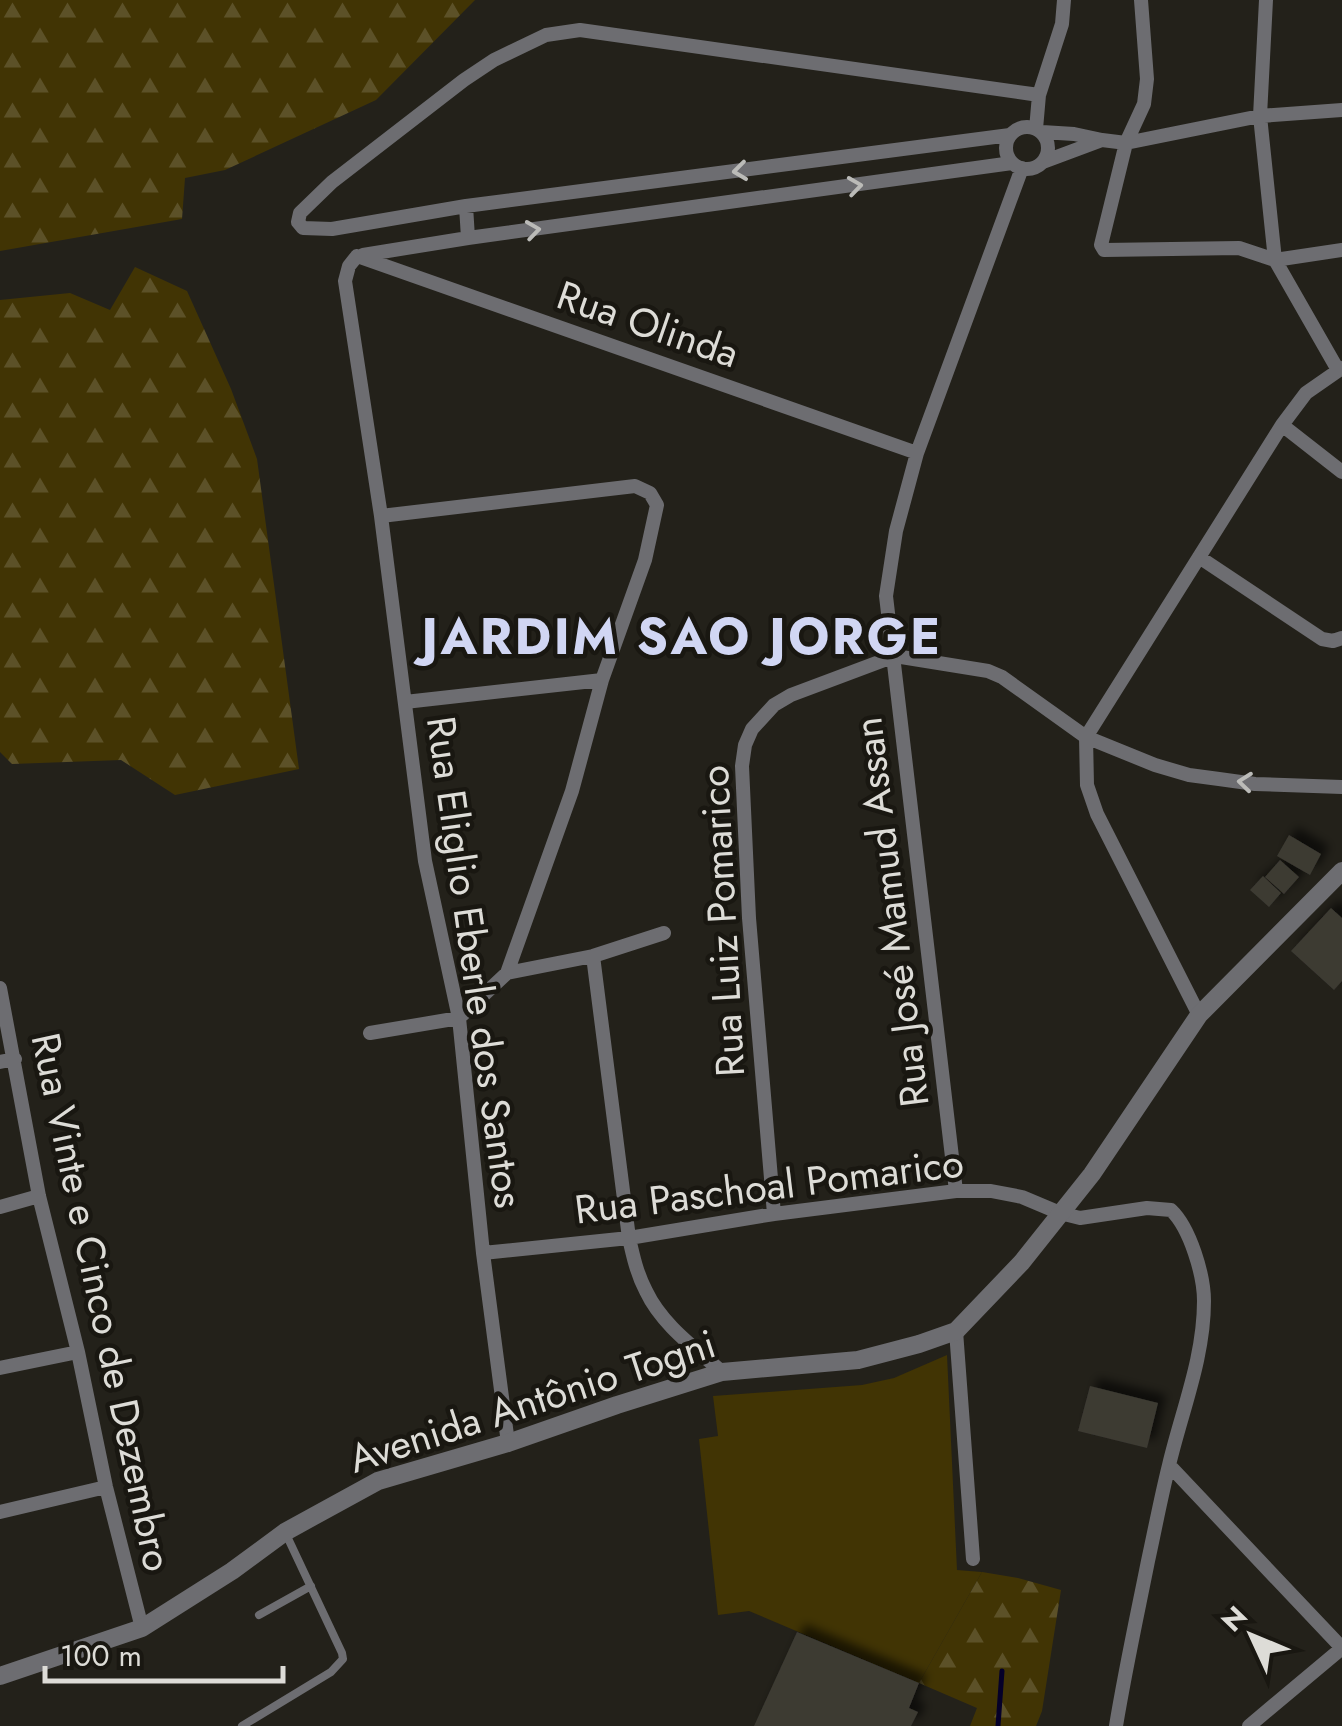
<svg xmlns="http://www.w3.org/2000/svg" width="1342" height="1726" font-family="Jost,sans-serif">
<defs>
<pattern id="forest-firs" width="22" height="20" patternUnits="userSpaceOnUse" patternTransform="scale(2.5)"><rect width="22" height="20" fill="#413404"/><path d="M5 1l3.5 6h-7zM16 11l3.5 6h-7z" fill="#5c5128"/></pattern>
<filter id="shadow"><feDropShadow dx="8" dy="-8" stdDeviation="5" flood-color="#0009"/></filter>
</defs>
<rect width="100%" height="100%" fill="#23211a"/>
<path fill="#413404" d="M947 1355 957 1570 982 1572 919 1683 749 1611 718 1615 699 1439 718 1436 713 1396 862 1385 894 1378Z"/>
<path fill="url(#forest-firs)" d="M0 0H475L376 100 225 170 185 178 182 219 0 251Z
M135 267 187 291 231 389 257 459 299 769 175 795 121 760 12 764 0 752V300L70 293 110 310Z
M982 1572 1018 1578 1061 1590 1042 1711 1036 1726H970L977 1708 919 1683Z"/>
<g fill="none" stroke-linecap="round" stroke-linejoin="round">
<path stroke="#050029" stroke-width="5" d="M998 1726 1002 1671"/>
</g>
<path fill="#3c3a33" filter="url(#shadow)" d="M1289 835 1321 854 1310 875 1277 856Z
M1280 860 1299 877 1284 894 1265 877Z
M1263 876 1281 893 1269 907 1250 890Z
M1331 908 1342 918V981L1334 990 1291 951Z
M1090 1386 1158 1403 1147 1448 1078 1431Z
M797 1632 919 1683 909 1708 918 1712 911 1726H754Z"/>
<g fill="none" stroke-linecap="round" stroke-linejoin="round">
<path stroke="#6d6d71" stroke-width="8" d="M259 1615 311 1586
M242 1726 331 1672 343 1659 342 1653 285 1532"/>
<path stroke="#6d6d71" stroke-width="14" d="M1141 0 1147 79 1144 104 1126 143 1101 245 1104 250 1239 248 1275 260 1342 250
M1266 0 1260 116 1275 260 1338 370
M1006 148a21 21 0 1 1 42 0a21 21 0 1 1-42 0Z
M1036 129 1039 95 1062 24 1064 0
M1042 132 1074 134 1102 140 1043 162
M1010 135 466 206 332 229 303 228 298 222 300 213 332 182 464 80 494 60 546 35 580 30 1039 95
M1102 140 1126 143 1260 116 1342 110
M466 206 468 238 1012 163
M363 255 468 238
M357 256 349 266 345 281 381 516 425 861 459 1018 483 1253 508 1443
M357 256 917 453
M1282 425 1342 472
M381 516 635 486 650 493 657 505 645 560 602 680 572 791 507 973
M1199 557 1322 639 1333 641 1342 638
M405 702 602 680
M593 956 629 1238C633 1256 637 1274 646 1291 662 1325 695 1348 722 1372
M0 988 39 1196 78 1352 106 1487 142 1628
M1199 1015 1097 814 1087 785 1086 737 1282 425 1306 393 1342 368
M370 1033 459 1018 507 973 593 956 664 933
M0 1062 15 1059
M956 1191 886 596 896 531 917 453 1022 168
M0 1207 39 1196
M774 1214 749 918 742 766 745 745 752 729 774 705 791 695 895 656 988 671 1002 677 1086 737 1155 765 1189 775 1219 779 1255 784 1342 787
M483 1253 629 1238 774 1214 956 1191H991L1022 1197 1060 1213 1080 1218 1147 1208 1171 1210C1190 1228 1204 1275 1204 1301 1204 1358 1182 1410 1169 1465 1161 1497 1155 1529 1148 1561 1137 1616 1125 1671 1116 1726
M956 1331 973 1559
M0 1368 78 1352
M1169 1465 1342 1648
M0 1512 106 1487
M1249 1726 1342 1648"/>
<path stroke="#6d6d71" stroke-width="18" d="M0 1676 142 1628 232 1571 285 1532 378 1481 508 1443 617 1405 722 1372 858 1360 919 1344 956 1331 1022 1262 1092 1174 1199 1015 1342 871"/>
</g>
<defs><path id="oneway-chevron" d="M-2-3.5L2.5 0L-2 3.5" fill="none" stroke-width="1.6" stroke-linecap="round" stroke-linejoin="round" transform="scale(2.5)"/></defs>
<g stroke="#bbbbb8">
<use href="#oneway-chevron" transform="translate(740 171) rotate(173)"/>
<use href="#oneway-chevron" transform="translate(855 186) rotate(-8)"/>
<use href="#oneway-chevron" transform="translate(533 230) rotate(-8)"/>
<use href="#oneway-chevron" transform="translate(1245 782) rotate(-174)"/>
</g>
<g text-anchor="middle" stroke-width="9" stroke-linejoin="round" paint-order="stroke">
<g font-size="40" fill="#dddcd7" stroke="#191711">
<text transform="translate(648 324) rotate(19)" y="14">Rua Olinda</text>
<text transform="translate(891 912) rotate(-97)" y="14">Rua José Mamud Assan</text>
<text transform="translate(722 921) rotate(-93)" y="14">Rua Luiz Pomarico</text>
<text transform="translate(475 962) rotate(82)" y="14">Rua Eliglio Eberle dos Santos</text>
<text transform="translate(769 1186) rotate(-7)" y="14">Rua Paschoal Pomarico</text>
<text transform="translate(102 1302) rotate(78)" y="14">Rua Vinte e Cinco de Dezembro</text>
<text transform="translate(532 1401) rotate(-18)" y="14">Avenida Antônio Togni</text>
</g>
<g font-size="50" font-weight="bold" letter-spacing="2.5" fill="#d1d6f3" stroke="#191711">
<text x="682" y="654">JARDIM SAO JORGE</text>
</g>
</g>
<g transform="translate(1252 1636) rotate(314)" stroke="#191711" stroke-width="8" paint-order="stroke">
<path d="M0-8L18 38L0 25L-18 38Z" fill="#dddcd7"/>
<text y="-15" font-size="28" font-weight="bold" text-anchor="middle" fill="#dddcd7">N</text>
</g>
<path d="M45 1666v15h238v-15" fill="none" stroke="#dddcd7" stroke-width="5"/>
<text x="60" y="1666" font-size="30" fill="#dddcd7" stroke="#191711" stroke-width="8" paint-order="stroke">100 m</text>
</svg>
